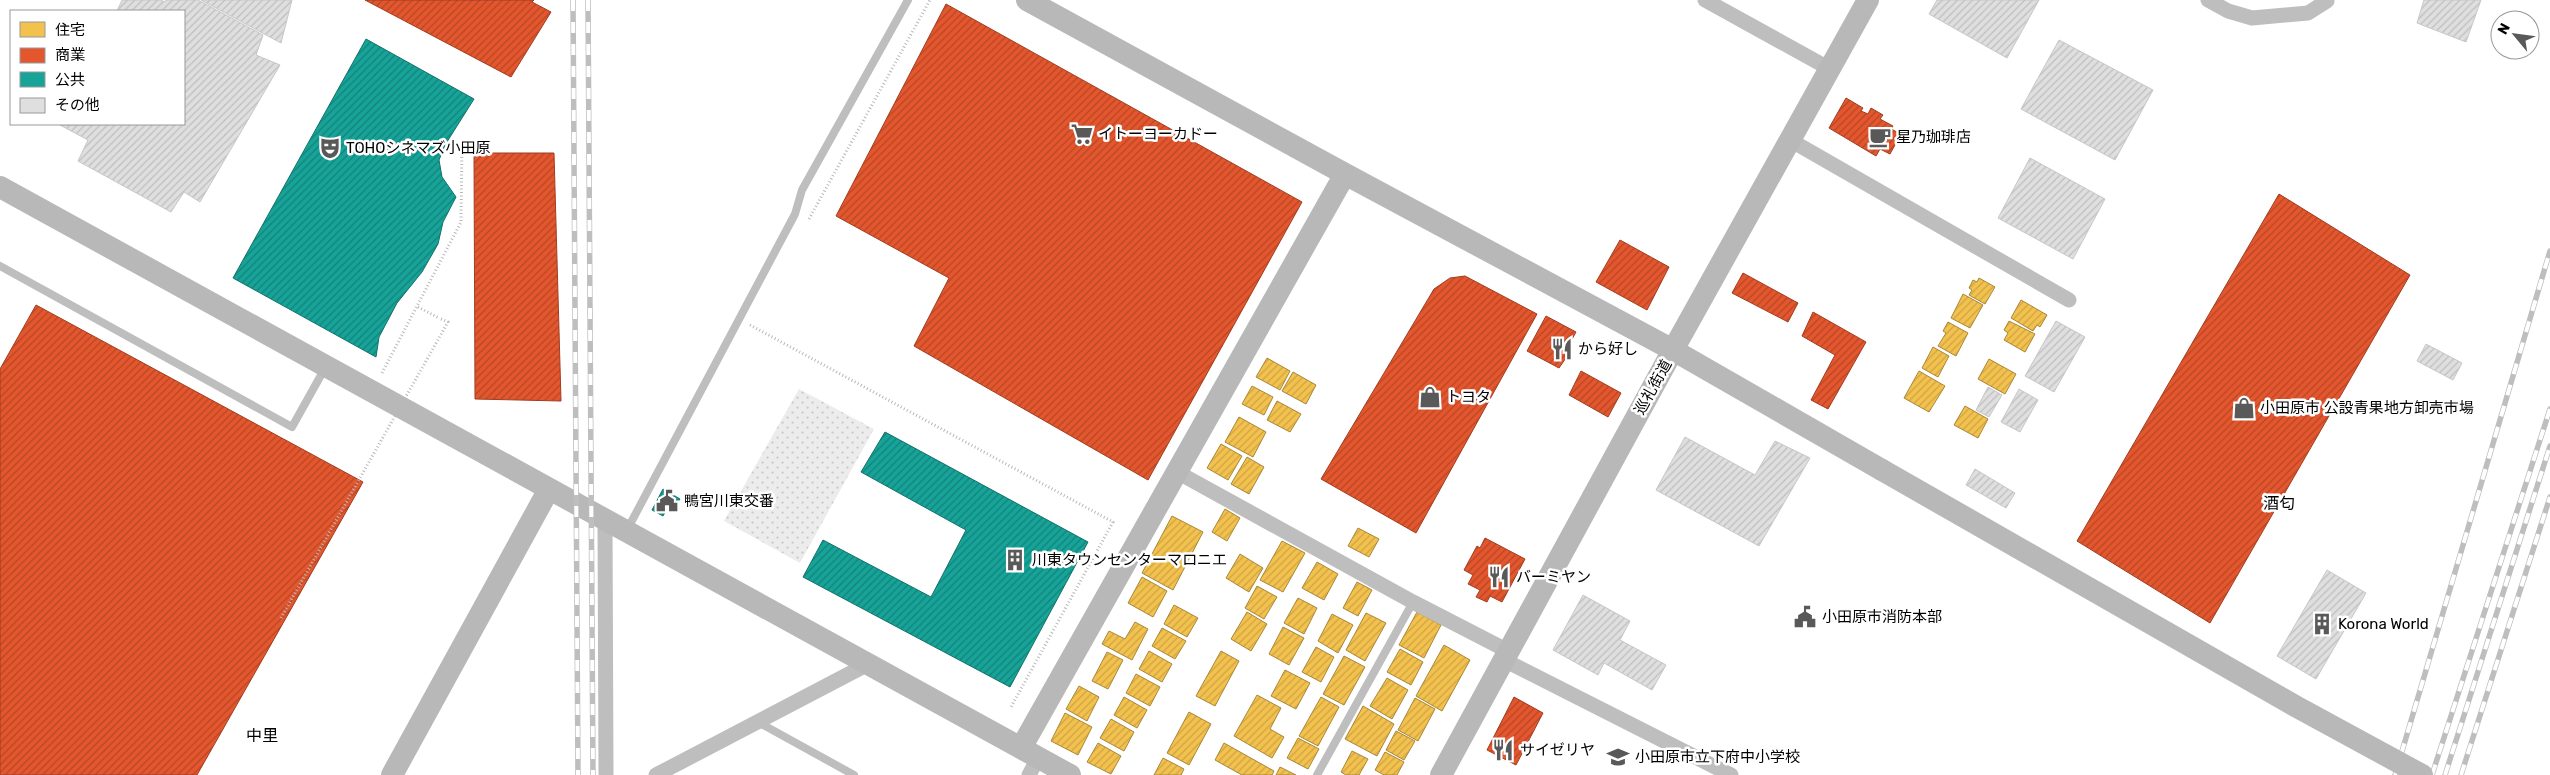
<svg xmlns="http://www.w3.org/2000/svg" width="2550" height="775" font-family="Rubik,'Noto Sans JP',sans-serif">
<defs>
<pattern id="green-dots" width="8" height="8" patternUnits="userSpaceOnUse" patternTransform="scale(1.25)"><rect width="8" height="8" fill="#ececec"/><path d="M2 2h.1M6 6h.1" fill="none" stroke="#c9c9c9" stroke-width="1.8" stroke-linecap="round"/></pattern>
<pattern id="homes-hatch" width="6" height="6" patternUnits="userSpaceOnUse" patternTransform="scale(1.25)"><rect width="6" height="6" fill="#f2c14e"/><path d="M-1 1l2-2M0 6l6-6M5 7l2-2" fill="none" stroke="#cea442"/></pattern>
<pattern id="shops-hatch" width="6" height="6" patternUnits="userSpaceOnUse" patternTransform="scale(1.25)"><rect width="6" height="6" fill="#e4572e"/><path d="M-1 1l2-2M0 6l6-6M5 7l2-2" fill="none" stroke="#b64625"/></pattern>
<pattern id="public-hatch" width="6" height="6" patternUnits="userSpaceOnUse" patternTransform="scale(1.25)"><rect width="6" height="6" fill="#17a398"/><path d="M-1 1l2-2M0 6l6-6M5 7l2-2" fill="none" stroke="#12827a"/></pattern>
<pattern id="building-hatch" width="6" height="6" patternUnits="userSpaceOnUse" patternTransform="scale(1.25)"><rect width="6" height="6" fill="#dfdfdf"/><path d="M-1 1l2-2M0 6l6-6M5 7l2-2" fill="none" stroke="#bebebe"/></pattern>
</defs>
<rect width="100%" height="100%" fill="#fff"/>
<path fill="url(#green-dots)" d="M799 389 874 429 800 563 724 521Z"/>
<path fill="url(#homes-hatch)" stroke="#a98737" d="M1979 278 1995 287 1985 304 1969 295 1972 290 1969 288 1973 280 1977 282Z
M1963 294 1983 305 1970 328 1951 318Z
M2021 300 2047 315 2040 327 2037 325 2033 331 2011 318Z
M2009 321 2035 334 2025 352 2004 340 2008 333 2004 330Z
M1948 322 1968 333 1956 356 1938 346 1946 333 1943 331Z
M1933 347 1949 356 1938 377 1922 368Z
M1267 358 1290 371 1280 390 1256 377Z
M1989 359 2016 374 2005 394 1978 379Z
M1919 371 1945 386 1929 412 1904 398Z
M1293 372 1316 385 1306 404 1282 391Z
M1252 386 1273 397 1264 415 1242 404Z
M1277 401 1301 414 1290 432 1267 420Z
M1965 406 1988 419 1978 438 1954 425Z
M1239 417 1266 432 1253 457 1225 442Z
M1221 444 1242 456 1228 480 1207 468Z
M1247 457 1264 467 1249 494 1231 484Z
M1225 509 1240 518 1227 541 1212 532Z
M1172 516 1203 532 1173 590 1142 573Z
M1358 528 1379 539 1369 557 1348 546Z
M1282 541 1305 553 1283 592 1260 580Z
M1240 554 1263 568 1249 592 1226 578Z
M1317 562 1338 574 1324 600 1302 588Z
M1142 577 1167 591 1153 617 1128 603Z
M1357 582 1372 590 1358 616 1343 608Z
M1257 586 1277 597 1264 619 1245 608Z
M1298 598 1317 608 1304 634 1284 623Z
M1174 605 1198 618 1187 637 1164 624Z
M1247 612 1267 624 1251 651 1231 639Z
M1417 612 1441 625 1424 658 1399 645Z
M1366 613 1386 623 1365 661 1346 650Z
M1332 614 1353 625 1338 653 1318 641Z
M1135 622 1148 629 1132 660 1102 644 1109 631 1125 639Z
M1283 627 1304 638 1289 665 1269 654Z
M1162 628 1186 641 1175 659 1152 646Z
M1444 645 1470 660 1442 711 1416 696Z
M1316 647 1334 657 1321 682 1302 672Z
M1400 649 1423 662 1411 685 1387 672Z
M1149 651 1172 664 1162 682 1139 669Z
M1221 651 1239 661 1215 706 1196 696Z
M1107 652 1123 660 1108 689 1092 681Z
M1344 656 1365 667 1344 705 1323 694Z
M1285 670 1310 683 1296 709 1271 696Z
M1136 674 1160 687 1150 706 1126 693Z
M1387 678 1408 690 1392 719 1370 706Z
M1079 686 1099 697 1087 721 1066 709Z
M1257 695 1281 708 1270 729 1284 737 1272 758 1234 736Z
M1124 697 1147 710 1137 728 1114 715Z
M1321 697 1339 707 1318 746 1299 736Z
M1415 698 1435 709 1418 741 1398 730Z
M1363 706 1394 724 1377 756 1345 739Z
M1189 712 1211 724 1189 765 1167 753Z
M1065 713 1092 727 1078 755 1051 741Z
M1111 719 1134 732 1124 751 1100 738Z
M1396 731 1415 741 1404 760 1386 750Z
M1298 738 1319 749 1308 769 1287 758Z
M1098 743 1121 756 1111 774 1087 762Z
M1224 743 1274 771 1272 775H1242L1215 760Z
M1352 751 1368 759 1359 775H1346L1341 772Z
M1385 752 1404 762 1397 775H1384L1375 770Z
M1163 758 1184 769 1181 775H1154Z
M1280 767 1296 775H1276Z"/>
<path fill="url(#shops-hatch)" stroke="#a03d20" d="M365 0H534L532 2 551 12 511 77Z
M946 4 1302 202 1148 480 914 346 949 278 836 216Z
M1846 98 1863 108 1861 111 1868 114 1871 108 1883 115 1880 119 1893 126 1891 129 1901 134 1890 154 1880 149 1876 156 1829 128Z
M474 153H554L561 401 475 399Z
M2279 194 2410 275 2210 623 2077 541Z
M1620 240 1669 267 1647 310 1596 282Z
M1743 273 1798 303 1788 322 1732 293Z
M1465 276 1537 314 1416 533 1321 479 1434 289 1450 278Z
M36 305 363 482 197 775H0V369Z
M1813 312 1866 342 1828 409 1811 400 1835 355 1802 336Z
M1546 316 1576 332 1566 350 1570 352 1559 368 1527 351Z
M1581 371 1621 393 1608 417 1569 395Z
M1485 538 1525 559 1502 602 1490 596 1487 602 1476 597 1480 590 1468 584 1473 575 1464 570 1477 546 1480 548Z
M1514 697 1543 713 1516 765 1487 750Z"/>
<path fill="url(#public-hatch)" stroke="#10726a" d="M366 39 474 99 445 145 439 160 442 177 456 197 443 222 438 244 422 272 397 303 379 337 376 357 233 278Z
M885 432 1088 542 1010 687 803 577 823 540 931 597 966 530 861 472Z
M663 489 680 499 675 506 670 503 663 516 652 510Z"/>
<path fill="url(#building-hatch)" stroke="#c7c7c7" d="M122 0H161L165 2 166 0H198L263 35 256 55 280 65 200 202 184 192 171 212 78 161 88 140 60 125 184 124V11H117Z
M201 0H292L281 43Z
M1937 0H2039L2007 58 1929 14Z
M2424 0H2481L2466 42 2417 23Z
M2059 40 2153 90 2115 160 2021 109Z
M2030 158 2105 199 2073 259 1998 218Z
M2056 321 2085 337 2054 392 2025 376Z
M2426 344 2462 363 2453 380 2417 361Z
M1988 387 2002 395 1989 417 1976 410Z
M2019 389 2038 400 2020 432 2001 422Z
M1685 437 1755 475 1775 441 1810 458 1759 546 1656 490Z
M1975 469 2015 493 2006 508 1966 485Z
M2327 570 2366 593 2316 679 2277 656Z
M1583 595 1630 621 1620 640 1666 665 1652 690 1604 663 1598 675 1553 650Z"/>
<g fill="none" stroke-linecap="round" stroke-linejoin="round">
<path stroke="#b9b9b9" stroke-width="3" stroke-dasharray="1 2.5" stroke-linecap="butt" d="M809 219 930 0
M418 307 439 318
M750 325 1113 522 1011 707
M382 373 461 222 462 140"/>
<path stroke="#bebebe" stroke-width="8" d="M0 266 292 427 325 368
M627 530 795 214 802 190 908 0
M758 722 854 775
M1317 775 1413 602"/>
<path stroke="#bebebe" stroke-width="15" d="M1705 0 1830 69
M2208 0 2228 11 2252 18 2308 13 2327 1
M1790 140 2069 300
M1177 472 1413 602 1508 651
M605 519 606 775
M1504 660 1731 775
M656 775 868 664
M1029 775 1038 758"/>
<path stroke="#b8b8b8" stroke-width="22" d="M1027 0 1345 174 1673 350 1882 470
M0 187 1070 775
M1021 748 1345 174
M392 775 549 489
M1441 775 1673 350 1868 0"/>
<g stroke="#bebebe" stroke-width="5.5">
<path id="rail" d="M573 0 578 775
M588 0 593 775
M2395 775 2550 251
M2432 775 2550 409
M2445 775 2550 446
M2461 775 2550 497"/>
</g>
<use href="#rail" stroke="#fff" stroke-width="4" stroke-dasharray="11" stroke-linecap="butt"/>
<path stroke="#b9b9b9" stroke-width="3" stroke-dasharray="1 2.5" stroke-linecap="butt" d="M281 618 448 322 439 318"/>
<path stroke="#b8b8b8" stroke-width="22" d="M1882 470 2297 707 2422 775"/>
</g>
<defs>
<g id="supermarket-bare" transform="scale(1.725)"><path d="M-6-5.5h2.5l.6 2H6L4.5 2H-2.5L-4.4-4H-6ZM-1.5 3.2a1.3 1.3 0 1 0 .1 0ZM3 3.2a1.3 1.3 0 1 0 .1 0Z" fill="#595959" stroke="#fff" stroke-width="2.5" paint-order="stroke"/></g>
<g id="cafe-bare" transform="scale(1.725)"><path d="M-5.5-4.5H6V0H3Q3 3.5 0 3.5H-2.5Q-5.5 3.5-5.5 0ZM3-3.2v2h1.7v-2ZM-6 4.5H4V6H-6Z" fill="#595959" stroke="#fff" stroke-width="2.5" paint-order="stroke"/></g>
<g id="theatre-bare" transform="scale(1.725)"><path d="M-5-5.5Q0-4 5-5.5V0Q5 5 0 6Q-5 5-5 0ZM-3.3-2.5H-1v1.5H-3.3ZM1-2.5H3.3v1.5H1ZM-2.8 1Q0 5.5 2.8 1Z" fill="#595959" stroke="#fff" stroke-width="2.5" paint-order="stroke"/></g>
<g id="restaurant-bare" transform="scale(1.725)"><path d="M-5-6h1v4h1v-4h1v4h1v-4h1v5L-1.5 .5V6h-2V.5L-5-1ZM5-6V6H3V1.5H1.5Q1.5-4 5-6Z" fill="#595959" stroke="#fff" stroke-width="2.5" paint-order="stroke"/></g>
<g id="shop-bare" transform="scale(1.725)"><path d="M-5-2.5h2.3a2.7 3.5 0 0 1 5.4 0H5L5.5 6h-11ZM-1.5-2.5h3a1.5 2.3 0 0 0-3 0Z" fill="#595959" stroke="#fff" stroke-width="2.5" paint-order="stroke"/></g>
<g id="civic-bare" transform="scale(1.725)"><path d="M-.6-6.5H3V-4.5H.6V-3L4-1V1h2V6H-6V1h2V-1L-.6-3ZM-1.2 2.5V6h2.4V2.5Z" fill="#595959" stroke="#fff" stroke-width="2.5" paint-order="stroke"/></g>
<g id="building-bare" transform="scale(1.725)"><path d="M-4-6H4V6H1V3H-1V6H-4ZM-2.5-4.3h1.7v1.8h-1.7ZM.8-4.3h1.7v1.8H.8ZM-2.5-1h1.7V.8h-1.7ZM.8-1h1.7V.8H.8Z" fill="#595959" stroke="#fff" stroke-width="2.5" paint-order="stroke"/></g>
<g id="school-bare" transform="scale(1.725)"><path d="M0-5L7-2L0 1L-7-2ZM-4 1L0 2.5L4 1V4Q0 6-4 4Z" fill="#595959" stroke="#fff" stroke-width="2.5" paint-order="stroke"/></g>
</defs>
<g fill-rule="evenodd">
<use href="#supermarket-bare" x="1082" y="134"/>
<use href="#cafe-bare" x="1880" y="137"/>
<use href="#theatre-bare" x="330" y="148"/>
<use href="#restaurant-bare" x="1562" y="349"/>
<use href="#shop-bare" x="1430" y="397"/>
<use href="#shop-bare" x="2244" y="408"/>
<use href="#civic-bare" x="667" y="501"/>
<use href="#building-bare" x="1015" y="560"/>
<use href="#restaurant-bare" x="1499" y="577"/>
<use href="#civic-bare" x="1805" y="617"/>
<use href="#building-bare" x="2322" y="624"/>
<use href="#restaurant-bare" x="1503" y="750"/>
<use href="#school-bare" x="1618" y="757"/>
</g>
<g text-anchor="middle" stroke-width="5" stroke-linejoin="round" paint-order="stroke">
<g font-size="15" fill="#000" stroke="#fff" text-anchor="start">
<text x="1098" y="139">イトーヨーカドー</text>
<text x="1896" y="142">星乃珈琲店</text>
<text x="346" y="153">TOHOシネマズ小田原</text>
<text x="1578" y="354">から好し</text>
<text x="1446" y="402">トヨタ</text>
<text x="2260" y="413">小田原市 公設青果地方卸売市場</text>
<text x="684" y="506">鴨宮川東交番</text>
<text x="1032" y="565">川東タウンセンターマロニエ</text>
<text x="1516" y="582">バーミヤン</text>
<text x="1822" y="622">小田原市消防本部</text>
<text x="2338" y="629">Korona World</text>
<text x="1520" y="755">サイゼリヤ</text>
<text x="1635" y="762">小田原市立下府中小学校</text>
</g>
<g font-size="15" fill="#000" stroke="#fff">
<text transform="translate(1653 387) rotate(-61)" y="5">巡礼街道</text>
</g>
<g font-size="16" fill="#000" stroke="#fff">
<text x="2279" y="509">酒匂</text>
<text x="262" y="741">中里</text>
</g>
</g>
<rect x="10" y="10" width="175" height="115" fill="#ffffff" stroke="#999999"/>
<rect x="20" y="22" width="25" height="15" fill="#f2c14e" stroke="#999999"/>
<text x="55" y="35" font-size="15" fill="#000000">住宅</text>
<rect x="20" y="48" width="25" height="15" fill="#e4572e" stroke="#999999"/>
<text x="55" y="60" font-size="15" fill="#000000">商業</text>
<rect x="20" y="72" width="25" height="15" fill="#17a398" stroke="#999999"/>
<text x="55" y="85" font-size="15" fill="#000000">公共</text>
<rect x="20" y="98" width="25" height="15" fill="#dfdfdf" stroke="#999999"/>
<text x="55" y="110" font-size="15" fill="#000000">その他</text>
<g transform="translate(2515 35) rotate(299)"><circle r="24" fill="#ffffff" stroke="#999999"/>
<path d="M0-4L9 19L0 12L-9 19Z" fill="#595959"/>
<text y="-8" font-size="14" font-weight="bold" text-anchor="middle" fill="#000000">N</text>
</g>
</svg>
